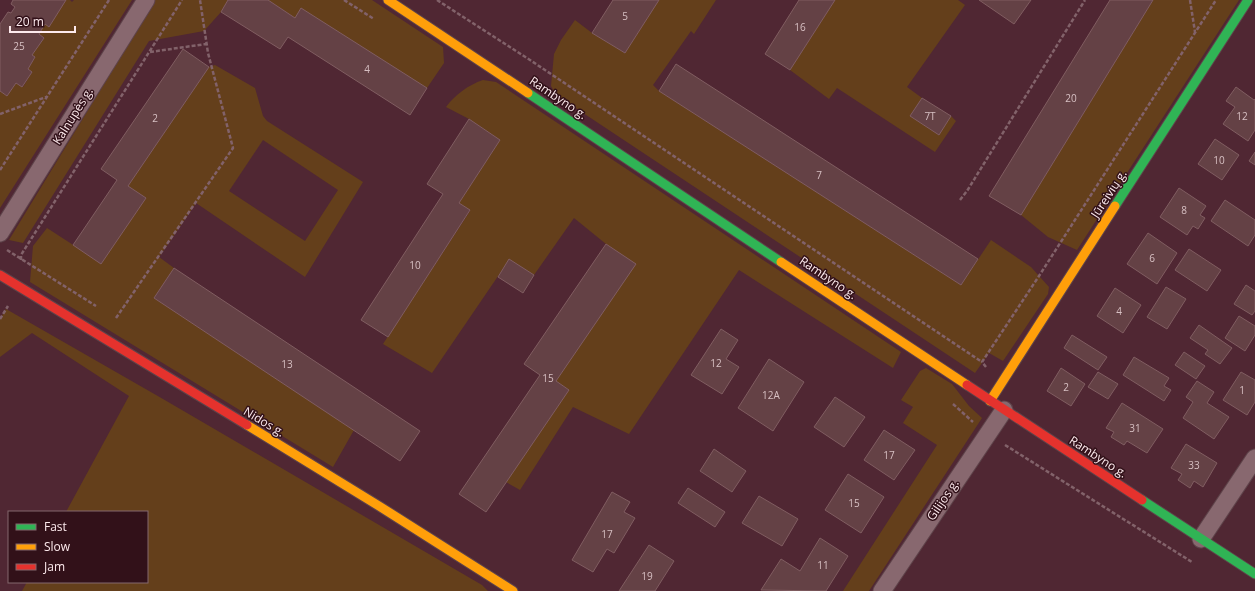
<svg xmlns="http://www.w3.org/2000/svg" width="1255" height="591" font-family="'Open Sans',sans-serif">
<rect width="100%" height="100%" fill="#502733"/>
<path fill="#643f1b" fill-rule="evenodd" d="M66 0H70L72 2 74 0H132L0 208V91L7 96 16 83 23 87 32 72 28 69 35 57 32 55 44 38 39 34 45 24 49 26Z
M155 0H228L221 12 204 31 149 41 23 243 9 240Z
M268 0H372L443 47 444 63 427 88 295 18Z
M659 0H716L694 34 691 31 653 85 659 91 961 285 991 240 1031 267 1049 287 1048 294 1003 361 989 353 975 373 556 95 551 86 554 54 561 40 575 20 592 33 625 53Z
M835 0H958L965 5 907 87 922 98 910 116 939 135 951 116 956 121 935 152 837 88 829 99 790 70Z
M1153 0H1239L1077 250 1048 237 1021 215Z
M215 65 255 88 263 116 267 121 363 182 305 277 196 203 159 257 174 268 154 298 354 430 333 467 30 282 33 246 47 228 101 263 146 198 128 186 209 67ZM263 140 338 190 305 241 229 191Z
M483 80 496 82 901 352 893 368 739 270 629 434 573 407 520 490 506 482 569 390 556 381 635 264 606 244 574 218 534 275 509 260 432 373 383 344 470 211 459 203 500 140 469 119 446 107C455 95 468 85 483 80Z
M6 309 163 399 482 585 488 591H22L27 582H147V512H66L129 396 32 333 0 357V319Z
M926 368 952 384 969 406 982 418 869 591H843L937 445 903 423 913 407 901 400 920 371Z"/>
<path fill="#644145" stroke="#805d61" d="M13 0H66L49 27 45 24 39 34 44 38 32 55 35 57 28 69 32 72 22 87 16 83 7 96 0 91V24L8 12 11 13 15 7 11 4Z
M228 0H268L295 18 301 8 427 88 410 115 288 37 280 49 221 12Z
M613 0H659L625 53 592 33Z
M799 0H835L790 70 765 54Z
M979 0H1031L1014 24Z
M1110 0H1153L1021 215 989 196Z
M183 49 209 67 128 186 146 198 101 264 73 245 117 180 101 169Z
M676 64 978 259 961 285 659 91Z
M1236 87 1254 100 1255 99V130L1248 141 1223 124 1235 107 1226 101Z
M922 98 951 116 939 135 910 116Z
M469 119 500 140 459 203 470 210 388 337 361 320 443 194 427 184Z
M1215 139 1239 155 1222 180 1198 164Z
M1255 152V165L1249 161Z
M1179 188 1206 206 1200 215 1205 218 1198 229 1193 226 1187 235 1160 217Z
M1225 200 1255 220V235L1248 246 1211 221Z
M1148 233 1177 253 1157 284 1127 264Z
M606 244 636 264 556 381 569 390 486 512 459 494 540 375 524 364Z
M1189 249 1221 270 1207 291 1175 270Z
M509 259 534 275 523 293 498 277Z
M174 268 420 431 400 461 154 298Z
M1246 285 1255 291V311L1252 315 1234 304Z
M1166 287 1186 299 1167 329 1147 317Z
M1115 288 1141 305 1123 333 1097 316Z
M1239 316 1255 326V335L1245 351 1225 338Z
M1199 325 1232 348 1220 364 1205 354 1208 350 1190 338Z
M721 329 738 340 726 359 739 367 722 394 691 375Z
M1072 335 1107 357 1098 370 1064 348Z
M1184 352 1205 366 1196 379 1175 365Z
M1134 357 1169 378 1164 386 1171 390 1164 401 1123 375Z
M769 359 804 382 773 431 738 408Z
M1061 368 1085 384 1071 406 1047 391Z
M1098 372 1118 384 1108 399 1088 387Z
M1241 372 1255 380V402L1247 415 1223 400Z
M1197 381 1214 392 1207 403 1229 417 1214 439 1183 418 1193 402 1186 397Z
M835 397 865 417 844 447 814 427Z
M1122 403 1163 429 1147 453 1127 441 1124 445 1111 437 1114 432 1106 428Z
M884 430 915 450 894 480 864 460Z
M1186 444 1217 463 1203 487 1194 481 1190 488 1178 480 1182 474 1171 468Z
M714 449 746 471 732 492 700 471Z
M848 474 884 497 861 533 825 510Z
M688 488 725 512 715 527 678 503Z
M612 492 630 502 624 512 635 518 614 553 607 549 593 572 572 560Z
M759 496 798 519 782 546 742 523Z
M820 538 848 556 826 591 761 590 781 559 800 571Z
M649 545 674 561 655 591H619Z"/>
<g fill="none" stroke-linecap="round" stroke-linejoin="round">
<g stroke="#5e434a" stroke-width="19">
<path id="street" d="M0 233 146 0
M1201 539 1255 458
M882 591 1004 410"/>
</g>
<g stroke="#5e434a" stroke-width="11">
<path id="fast" d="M528 93 781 262
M1115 206 1248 0
M1142 500 1255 574"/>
</g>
<g stroke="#5e434a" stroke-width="11">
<path id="slow" d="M388 0 528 93
M781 262 967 385
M990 401 1115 206
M247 425 379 506 513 591"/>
</g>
<g stroke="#5e434a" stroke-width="11">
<path id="jam" d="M0 275 247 425
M967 385 1142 500"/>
</g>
<path stroke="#82626a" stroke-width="2.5" stroke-dasharray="4 2" stroke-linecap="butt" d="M344 0 374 19
M437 0 530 60 982 362
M1190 0 1195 32
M150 52 206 44
M0 114 46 97
M0 170 109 0
M960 200 967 191 1085 0
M7 250 96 306
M21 260V255L182 0
M116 318 233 148 208 53 200 0
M0 319 8 306
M986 367 982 362 1039 276 1216 0
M953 404 973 422
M1005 445 1192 562"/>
<use href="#street" stroke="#88686f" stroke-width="17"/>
<use href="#fast" stroke="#30b455" stroke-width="9"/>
<use href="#slow" stroke="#ff9f0a" stroke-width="9"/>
<use href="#jam" stroke="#e5322d" stroke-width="9"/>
</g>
<g text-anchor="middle" stroke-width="3" stroke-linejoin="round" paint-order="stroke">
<g font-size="10" fill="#d7c0c3">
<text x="625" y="20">5</text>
<text x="800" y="31">16</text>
<text x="19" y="50">25</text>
<text x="367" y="73">4</text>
<text x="1071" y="102">20</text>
<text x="930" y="120">7T</text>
<text x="1242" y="120">12</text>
<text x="155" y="122">2</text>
<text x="1219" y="164">10</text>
<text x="819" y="179">7</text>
<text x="1184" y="214">8</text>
<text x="1152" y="262">6</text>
<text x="415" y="269">10</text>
<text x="1119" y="315">4</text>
<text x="716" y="367">12</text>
<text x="287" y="368">13</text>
<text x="548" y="382">15</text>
<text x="1066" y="391">2</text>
<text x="1242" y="394">1</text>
<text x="771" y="399">12A</text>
<text x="1135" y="432">31</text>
<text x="889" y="459">17</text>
<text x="1194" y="469">33</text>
<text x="854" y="507">15</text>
<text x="607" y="538">17</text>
<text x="823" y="569">11</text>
<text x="647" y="580">19</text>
</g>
<g font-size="12" fill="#fdeaed" stroke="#321119">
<text transform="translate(558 98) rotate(34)" y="4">Rambyno g.</text>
<text transform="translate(73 116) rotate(-58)" y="4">Kalnupės g.</text>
<text transform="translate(1109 194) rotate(-57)" y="4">Jūreivių g.</text>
<text transform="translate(828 278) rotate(34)" y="4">Rambyno g.</text>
<text transform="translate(264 422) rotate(31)" y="4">Nidos g.</text>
<text transform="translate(1098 457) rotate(33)" y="4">Rambyno g.</text>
<text transform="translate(943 500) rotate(-56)" y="4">Gilijos g.</text>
</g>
</g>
<rect x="8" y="511" width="140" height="72" fill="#321119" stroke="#83686e"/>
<rect x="16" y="524" width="20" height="6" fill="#30b455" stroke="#83686e"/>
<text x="44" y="531" font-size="12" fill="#fdeaed">Fast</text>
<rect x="16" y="544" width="20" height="6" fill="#ff9f0a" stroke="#83686e"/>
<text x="44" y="551" font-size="12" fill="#fdeaed">Slow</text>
<rect x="16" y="564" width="20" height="6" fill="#e5322d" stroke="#83686e"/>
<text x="44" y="571" font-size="12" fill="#fdeaed">Jam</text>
<path d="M10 26v6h65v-6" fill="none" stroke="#fdeaed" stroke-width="2"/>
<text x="16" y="26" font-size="12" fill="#fdeaed" stroke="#321119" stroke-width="3" paint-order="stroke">20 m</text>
</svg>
